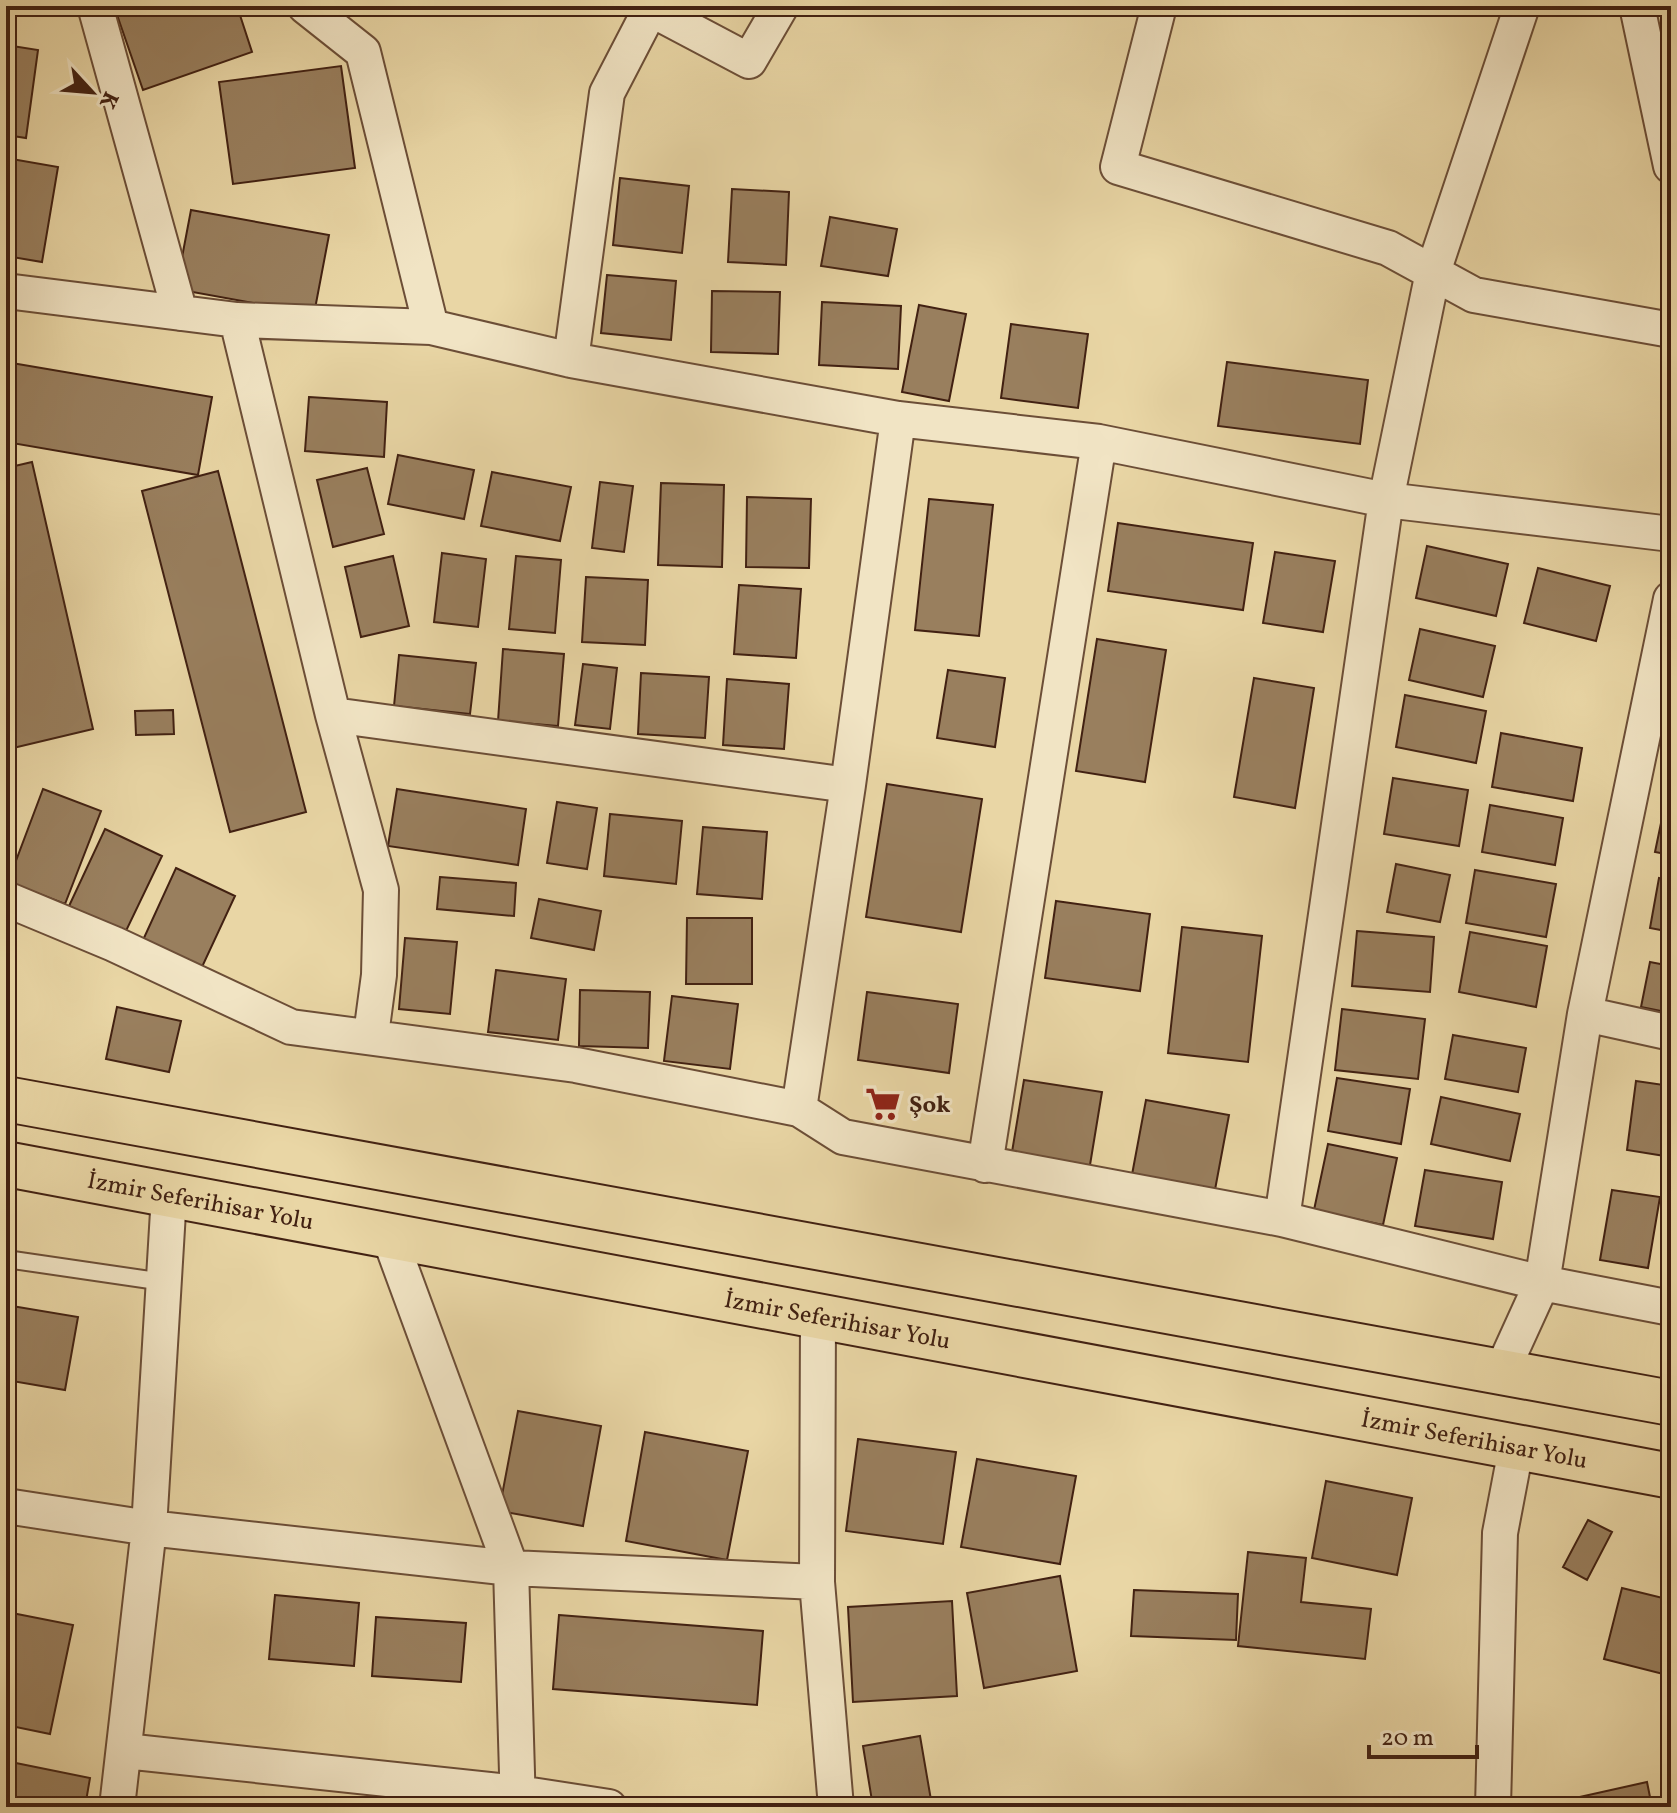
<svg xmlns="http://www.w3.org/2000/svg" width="1677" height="1813" font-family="Vollkorn,serif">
<rect width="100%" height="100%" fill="#e9d6a5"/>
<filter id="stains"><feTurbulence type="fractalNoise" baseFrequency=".0025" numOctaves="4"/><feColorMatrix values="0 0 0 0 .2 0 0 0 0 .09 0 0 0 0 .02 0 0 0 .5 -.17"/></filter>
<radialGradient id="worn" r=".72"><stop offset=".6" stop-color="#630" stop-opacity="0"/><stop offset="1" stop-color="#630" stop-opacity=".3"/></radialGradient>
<path fill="#997f5e" stroke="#422112" stroke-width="2" d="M114 6H237L252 52 143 90Z
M6 45 38 50 26 138 6 135Z
M341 66 355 168 233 184 219 82Z
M6 158 58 167 42 262 6 256Z
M620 178 689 186 682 253 613 245Z
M732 189 789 192 786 265 728 262Z
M191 210 329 235 314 314 176 289Z
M830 217 897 229 888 276 821 266Z
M607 275 676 281 671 340 601 333Z
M712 291 780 292 778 354 711 352Z
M822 302 901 306 898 369 819 365Z
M919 305 966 314 949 401 902 392Z
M1011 324 1088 334 1078 408 1001 398Z
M6 362 212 397 198 475 6 442Z
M1227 362 1368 380 1360 444 1218 426Z
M309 397 387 402 384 457 305 451Z
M398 455 474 470 464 519 388 504Z
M32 462 93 729 9 749 6 468Z
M367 468 384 534 333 547 317 480Z
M218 471 306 812 230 832 142 491Z
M492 472 571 487 560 541 481 526Z
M600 482 633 486 624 552 592 548Z
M661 483 724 485 722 567 658 565Z
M747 497 811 499 809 568 746 567Z
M929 499 993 505 979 636 915 630Z
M1118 523 1253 543 1243 610 1108 591Z
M1427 546 1508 564 1496 616 1416 598Z
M1275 552 1335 561 1323 632 1263 623Z
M442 553 486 559 478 627 434 622Z
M393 556 409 626 361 637 345 567Z
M516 556 561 560 555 633 509 629Z
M1538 568 1610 586 1596 641 1524 623Z
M586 577 648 580 645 645 582 642Z
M739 585 801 589 796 658 734 654Z
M1420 629 1495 646 1483 697 1409 680Z
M1097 639 1166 650 1145 782 1076 771Z
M503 649 564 654 558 726 498 721Z
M399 655 476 663 470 714 394 706Z
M583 664 617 668 610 729 575 725Z
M948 670 1005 678 995 747 937 738Z
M641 673 709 677 705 738 638 734Z
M1254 678 1314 688 1295 808 1234 797Z
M727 679 789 684 784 749 723 745Z
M1405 695 1486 711 1476 763 1396 747Z
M173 710 174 734 136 735 135 711Z
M1501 733 1582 748 1573 801 1492 787Z
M1393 778 1468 790 1459 846 1384 834Z
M887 784 982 799 961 932 866 917Z
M43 789 101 811 65 904 8 882Z
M397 789 526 809 518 865 388 846Z
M1666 799 1671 800V855L1655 852Z
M557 802 597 808 587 869 547 863Z
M1490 805 1563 818 1555 865 1482 852Z
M610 814 682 821 676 884 604 876Z
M703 827 767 832 762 899 697 894Z
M105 829 162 856 125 933 69 906Z
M1396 864 1450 875 1440 922 1387 912Z
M176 868 235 896 202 967 143 940Z
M1475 870 1556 884 1546 937 1466 923Z
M440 877 516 883 514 916 437 909Z
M1659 878 1671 880V932L1650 928Z
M539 899 601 911 594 950 531 938Z
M1056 901 1150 914 1140 991 1045 978Z
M687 918H752V984H686Z
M1182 927 1262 936 1248 1062 1168 1053Z
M1357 931 1434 937 1430 992 1352 986Z
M1470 932 1547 946 1536 1007 1459 992Z
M405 938 457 942 450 1014 399 1009Z
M1650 962 1671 966V1013L1641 1007Z
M496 970 566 979 558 1040 488 1032Z
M580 990 650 992 648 1048 579 1046Z
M867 992 958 1004 949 1073 858 1060Z
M672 996 738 1004 730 1069 664 1061Z
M117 1007 181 1021 169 1072 106 1059Z
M1342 1009 1425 1019 1418 1079 1335 1070Z
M1453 1035 1526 1048 1518 1092 1445 1079Z
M1337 1078 1410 1089 1401 1144 1328 1131Z
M1024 1080 1102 1092 1089 1171 1011 1158Z
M1636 1081 1671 1086V1157L1627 1150Z
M1441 1097 1520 1114 1510 1161 1431 1144Z
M1146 1100 1229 1115 1214 1195 1131 1180Z
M1328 1144 1397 1158 1383 1225 1314 1210Z
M1425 1170 1502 1182 1493 1239 1415 1226Z
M1612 1190 1660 1197 1648 1268 1600 1260Z
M6 1305 78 1317 65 1390 6 1380Z
M518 1411 601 1426 583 1526 499 1511Z
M645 1432 748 1451 727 1560 626 1541Z
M858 1439 956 1452 943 1544 846 1531Z
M977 1459 1076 1476 1060 1564 961 1547Z
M1326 1481 1412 1498 1397 1575 1312 1558Z
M1588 1520 1612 1532 1587 1580 1563 1567Z
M1248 1552 1306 1558 1301 1602 1371 1609 1365 1659 1238 1646Z
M1060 1576 1077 1671 984 1688 967 1593Z
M1622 1588 1671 1600V1676L1604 1659Z
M1134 1590 1238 1594 1236 1640 1131 1636Z
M275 1595 359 1603 354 1666 269 1659Z
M952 1601 957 1696 853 1702 848 1607Z
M12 1613 73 1625 50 1734 6 1725V1628L9 1629Z
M559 1615 763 1631 757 1705 553 1689Z
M376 1617 466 1623 461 1682 372 1676Z
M920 1736 931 1800 873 1807 863 1746Z
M6 1761 90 1778 85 1807H6Z
M1647 1782 1652 1807H1548V1804Z"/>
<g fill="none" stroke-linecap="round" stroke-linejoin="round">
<g stroke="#6c4e37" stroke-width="20">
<path id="lane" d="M6 1259 164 1282"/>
</g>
<g stroke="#6c4e37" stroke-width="38">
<path id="street" d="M95 6 180 313
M305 6 363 52 431 327
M645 6 749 61 781 6
M1159 6 1118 167 1388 248 1474 295 1671 330
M1637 6 1671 166
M6 291 237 320 431 327 571 360 898 419 1099 442 1386 500 1671 534
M237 320 333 715 381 890 379 975 371 1035
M571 360 607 93 650 10
M333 715 848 785 898 419
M6 899 114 944 291 1027 576 1065 799 1109 843 1137 1282 1219 1542 1283 1671 1308
M1585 1014 1671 1033
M799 1109 848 785
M985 1165 1099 442
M1282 1219 1386 500 1433 272 1522 6
M389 1236 511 1568 518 1807
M818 1317 817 1582 836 1807
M1501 1373 1542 1283 1585 1014 1671 599
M6 1506 149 1528 511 1568 817 1582
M125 1751 518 1793 609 1807
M117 1807 149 1528 169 1195
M1493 1807 1500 1533 1516 1449"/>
</g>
<g stroke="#422112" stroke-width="48">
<g id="primary">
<path d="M6 1099 1671 1403"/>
<path id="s1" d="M6 1164 1671 1476"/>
</g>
</g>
<use href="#lane" stroke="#f1e4c4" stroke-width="16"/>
<use href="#street" stroke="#f1e4c4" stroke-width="34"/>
<use href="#primary" stroke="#e9d6a5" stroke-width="44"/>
</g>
<defs>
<g id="supermarket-bare" transform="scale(2.76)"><path d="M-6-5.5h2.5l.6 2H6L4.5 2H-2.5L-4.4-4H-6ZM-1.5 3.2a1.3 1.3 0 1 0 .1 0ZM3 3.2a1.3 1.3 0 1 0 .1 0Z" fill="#8f2418" stroke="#f1e4c4" stroke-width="2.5" paint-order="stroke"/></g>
</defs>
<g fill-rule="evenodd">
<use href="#supermarket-bare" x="883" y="1104"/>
</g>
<g text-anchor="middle" stroke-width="6" stroke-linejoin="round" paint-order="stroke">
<g font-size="24" font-weight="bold" fill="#422112" stroke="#f1e4c4" text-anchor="start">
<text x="909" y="1112">Şok</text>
</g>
<g font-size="24" fill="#422112" stroke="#f1e4c4">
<text dy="8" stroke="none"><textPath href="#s1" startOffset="198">İzmir Seferihisar Yolu</textPath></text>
<text dy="8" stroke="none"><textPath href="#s1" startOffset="846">İzmir Seferihisar Yolu</textPath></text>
<text dy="8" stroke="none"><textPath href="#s1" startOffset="1494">İzmir Seferihisar Yolu</textPath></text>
</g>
</g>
<rect width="1677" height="1813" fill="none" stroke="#e9d6a5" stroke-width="32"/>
<rect x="8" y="8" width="1661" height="1797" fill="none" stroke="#422112" stroke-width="4"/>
<rect x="16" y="16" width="1645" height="1781" fill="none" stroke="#422112" stroke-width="2"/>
<g transform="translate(92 92) rotate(116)" stroke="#f1e4c4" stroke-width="6" paint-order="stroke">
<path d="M0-6L14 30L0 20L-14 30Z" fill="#422112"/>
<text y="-12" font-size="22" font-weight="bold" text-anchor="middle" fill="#422112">K</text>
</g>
<path d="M1369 1745v12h108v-12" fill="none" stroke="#422112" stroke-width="4"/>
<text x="1381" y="1745" font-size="24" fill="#422112" stroke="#f1e4c4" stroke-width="6" paint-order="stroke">20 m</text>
<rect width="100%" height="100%" filter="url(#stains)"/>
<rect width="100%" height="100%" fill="url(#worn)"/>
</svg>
